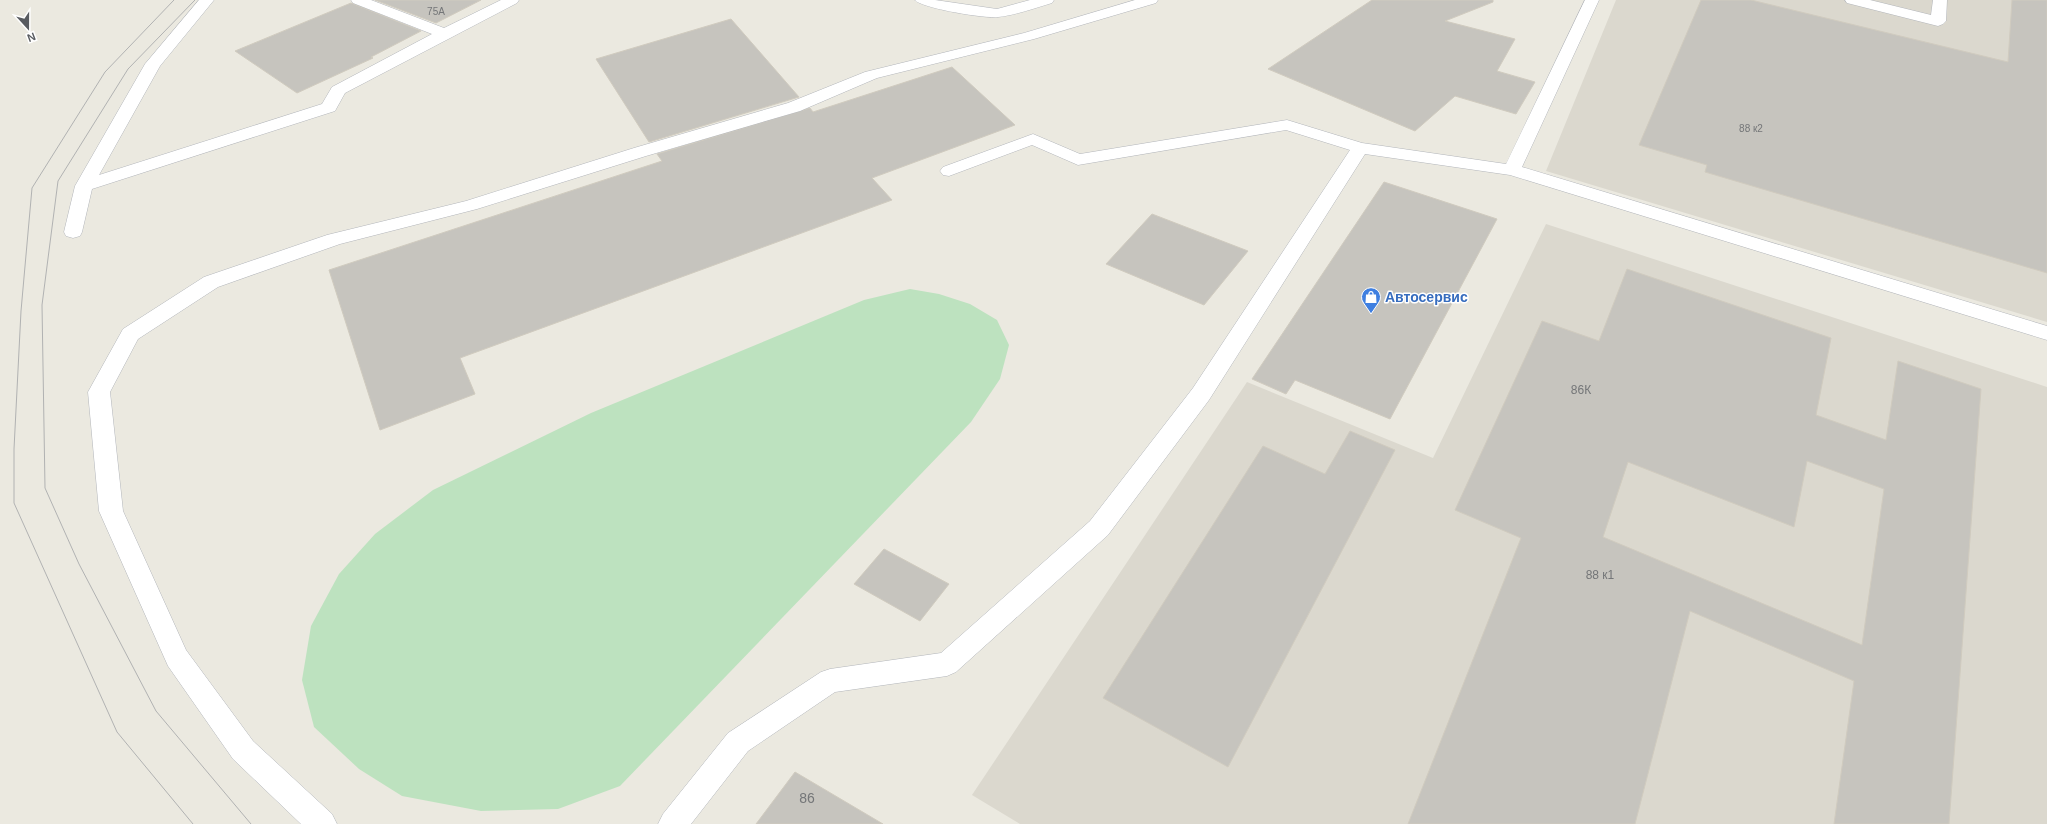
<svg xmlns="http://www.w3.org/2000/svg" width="2047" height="824" font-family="Arial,sans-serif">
<rect width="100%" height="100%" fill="#ebe9e0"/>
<path fill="#dbd8ce" d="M1616 0H2047V322L1546 171Z
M1546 224 2047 387V824H1020L972 795 1247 382 1433 458Z"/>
<path fill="#bde2bf" d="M910 289 939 294 970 304 997 320 1009 345 1000 379 971 422 620 786 558 809 481 811 402 796 359 769 314 727 302 680 311 626 339 574 375 534 433 490 591 413 864 300Z"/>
<path fill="#c6c4be" stroke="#d0cbbf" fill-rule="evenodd" d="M375 0H481L436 23Z
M1372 0H1493V2L1445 21 1515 39 1497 71 1535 82 1516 114 1455 96 1415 131 1268 69Z
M1701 0H1751L2008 62 2012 0H2047V273L1705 172 1707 165 1639 145Z
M351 3 421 31 371 57 373 58 297 93 235 51Z
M731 19 799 97 649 142 596 59Z
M952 67 1015 125 872 178 892 200 460 358 475 394 380 430 329 270 662 161 657 154 810 108 813 112Z
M1384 182 1497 219 1390 419 1295 380 1286 394 1252 379Z
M1152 214 1248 251 1204 305 1106 264Z
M1627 269 1831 338 1816 415 1886 440 1898 361 1981 389 1949 824H1834L1854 681 1690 611 1635 824H1408L1521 538 1455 510 1542 321 1599 341ZM1807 461 1884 489 1862 645 1603 537 1628 462 1794 527Z
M1350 431 1395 450 1228 767 1103 698 1263 446 1325 474Z
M884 549 949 584 920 621 854 584Z
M795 772 883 824H756Z"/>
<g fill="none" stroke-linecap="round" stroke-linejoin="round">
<g stroke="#b3b6bb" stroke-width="1">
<path id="minor" d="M199 0H214L160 66 99 175 322 104 332 87 432 34 353 3 351 0H371L444 28 501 0H519L517 3 345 93 335 111 92 189 82 232 80 236 73 238 66 236 64 232 75 186 145 64Z
M915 0H935L997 9 1030 0H1054L1052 3C1035 8 1016 15 998 17 987 19 920 8 915 0Z
M1135 0H1158L1156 3 1034 39 877 78 800 111 646 156 477 209 340 244 218 287 138 339 110 392 123 511 186 650 253 741 332 814 337 824H301L233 759 168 666 99 511 88 392 123 329 204 277 327 235 466 201 634 148 788 103 865 72 1024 33Z
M1585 0H1599L1522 167 2047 326V340L1510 175 1365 154 1209 400 1108 535 956 672 947 676 835 692 748 751 691 824H658L663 814 728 733 821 672 830 669 941 653 1090 521 1193 388 1350 150 1286 130 1078 165 1032 145 949 176 943 175 940 171 943 167 1033 134 1080 154 1287 120 1362 143 1506 164Z
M1845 0H1870L1931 15 1933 0H1947L1946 21 1943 24 1938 26 1847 3Z"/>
</g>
<use href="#minor" fill="#fff" fill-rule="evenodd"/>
<path stroke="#b1b2b2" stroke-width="1" d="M174 0 105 72 32 188 21 311 14 449V503L117 732 193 824
M195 0 128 69 58 181 42 305 45 488 79 564 156 711 251 824"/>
</g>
<defs>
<g id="shop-pin" transform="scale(1)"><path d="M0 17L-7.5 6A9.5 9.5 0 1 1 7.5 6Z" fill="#3f7fe0" stroke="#fff"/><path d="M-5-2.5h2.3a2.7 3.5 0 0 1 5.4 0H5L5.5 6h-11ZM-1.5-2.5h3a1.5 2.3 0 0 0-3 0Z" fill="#fff"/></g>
</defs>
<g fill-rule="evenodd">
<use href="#shop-pin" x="1371" y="297"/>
</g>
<g text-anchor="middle" stroke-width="3" stroke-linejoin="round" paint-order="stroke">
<g font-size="10" fill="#747678">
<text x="436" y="15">75А</text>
<text x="1751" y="132">88 к2</text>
</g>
<g font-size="12" fill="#747678">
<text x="1581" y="394">86К</text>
<text x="1600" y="579">88 к1</text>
</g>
<g font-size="14" font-weight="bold" fill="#366cbe" stroke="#fff" text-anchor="start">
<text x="1385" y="302">Автосервис</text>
</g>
<g font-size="14" fill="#747678">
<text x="807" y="803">86</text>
</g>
</g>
<g transform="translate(28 28) rotate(159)" stroke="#ffffff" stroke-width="3" paint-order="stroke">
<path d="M0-3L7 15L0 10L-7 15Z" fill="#595c61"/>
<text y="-6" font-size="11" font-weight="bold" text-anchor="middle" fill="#595c61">N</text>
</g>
</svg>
